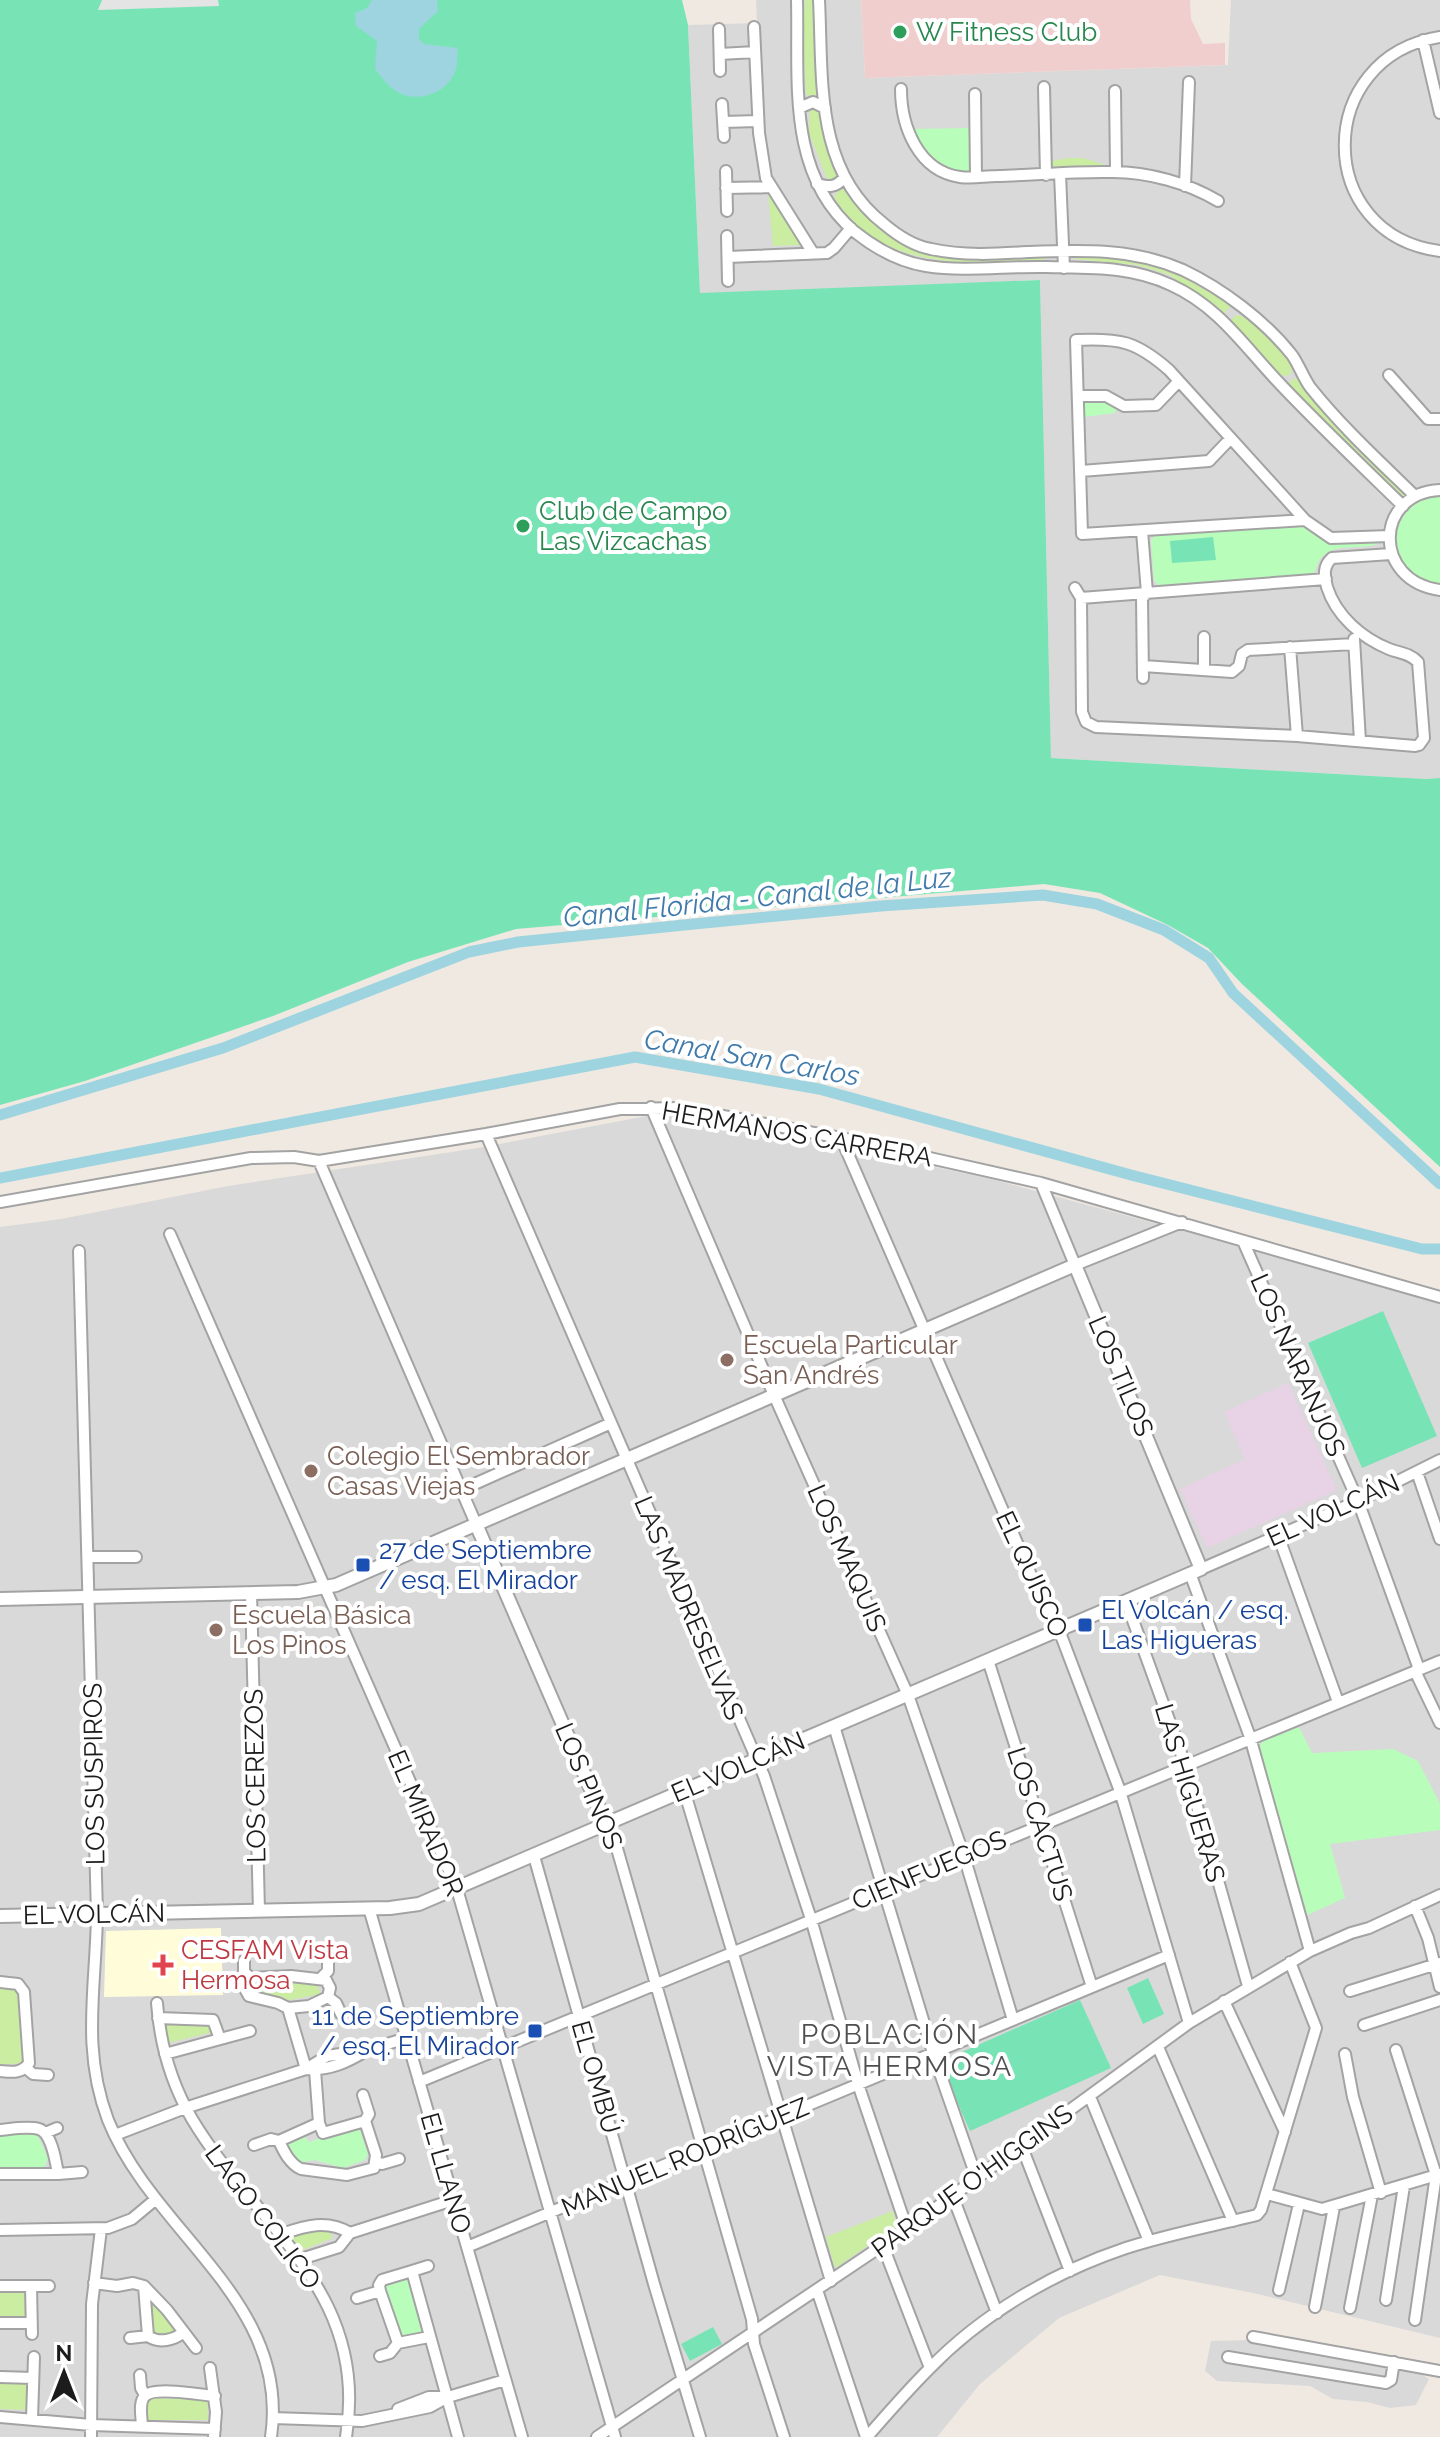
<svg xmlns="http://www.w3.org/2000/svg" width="1440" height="2437" font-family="Raleway,sans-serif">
<rect width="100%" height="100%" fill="#efe9e1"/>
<path fill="#dad9d9" d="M756 0H861L865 78 1228 65 1231 0H1440V778L1425 779 1051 758 1040 280 700 294 688 25 757 23Z
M673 1111 991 1179 1440 1300V2338L1253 2293 1160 2275 1059 2318 980 2384 937 2437H0V1227L61 1219 228 1186 478 1148Z
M1252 2340 1406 2364 1429 2379 1416 2405 1390 2408 1367 2402 1333 2399 1310 2386 1217 2381 1205 2371 1211 2341Z"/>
<path fill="#f1cece" d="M861 0H1190L1191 19 1203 44 1225 43V65L865 78Z"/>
<path fill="#e8d2e5" d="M1288 1383 1337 1490 1207 1548 1180 1489 1245 1459 1224 1412Z"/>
<path fill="#fffdd9" d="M221 1928 223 1995 104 1997 106 1931Z"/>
<path fill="#cbeda2" d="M805 0H813V9L816 10 819 96 806 95 802 10 805 9Z
M815 103C825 117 823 135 829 152 832 160 837 168 840 176L836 183 828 181 809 133 810 105Z
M1068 158H1083L1109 166 1051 170V161Z
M844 189C866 215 904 249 939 255 972 262 1010 256 1043 255L1044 263C969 263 879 272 834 197L838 191Z
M768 193 802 245 773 246Z
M1075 256 1138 260 1172 271 1233 306 1227 309 1225 316 1170 275 1137 265 1075 259 1073 257Z
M1235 315C1258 317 1277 346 1291 363V374L1285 376 1276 373 1232 326 1231 321Z
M1297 377 1316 402 1406 497H1398L1288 383Z
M309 1979 316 1982 321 1994 290 2000 250 1989 249 1984Z
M0 1986 16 1989 18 1997 24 2058 22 2063 0 2065Z
M161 2023 210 2024 213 2032 164 2044Z
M893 2211 897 2226 835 2268 826 2237Z
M327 2227 333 2238 300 2251 289 2237Z
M0 2290 30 2291 29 2317 0 2316Z
M148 2297 179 2330 171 2334 150 2332Z
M0 2380 29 2381V2410L0 2409Z
M146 2398 207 2400 208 2420H146Z"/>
<path fill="#b9fdbb" d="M971 128 972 173C944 173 922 153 912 129Z
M1085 401H1106L1116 409 1115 413 1084 417Z
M1440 495V585C1382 580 1381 503 1440 495Z
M1305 523 1332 543 1372 540 1380 543C1364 551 1335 542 1322 557 1317 562 1317 569 1313 575L1159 586 1154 580 1151 540 1157 533Z
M1299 1727 1312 1753 1393 1749 1418 1761 1440 1804V1830L1330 1844 1345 1898 1307 1915 1259 1747 1263 1741Z
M352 2127 360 2130 368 2154 365 2160 343 2168 315 2160 297 2163 284 2140 302 2133 309 2142Z
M36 2132 48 2158 45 2166 37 2170 0 2168V2133Z
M410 2277 427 2330 398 2339 382 2285Z"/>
<path fill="#78e4b5" d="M0 0H682L688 25 700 293 1040 280 1051 758 1425 779 1440 778V1167L1242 984 1208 948 1168 925 1100 893 1044 884 516 929 408 962 273 1016 85 1081 0 1105Z
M1213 537 1216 560 1172 563 1170 541Z
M1383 1311 1437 1436 1362 1468 1308 1343Z
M1148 1978 1164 2014 1143 2024 1127 1988Z
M1080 2000 1111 2068 970 2131 939 2062Z
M713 2327 722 2344 690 2361 681 2344Z"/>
<path fill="#e4e4e4" d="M102 0H218L219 6 98 10Z"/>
<path fill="#9dd4e0" d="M372 0H437L438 11 419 29V39L424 44 458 48C457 57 458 67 454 74 444 96 412 104 393 89 386 84 381 76 375 69L377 41 356 26 355 13 367 8Z"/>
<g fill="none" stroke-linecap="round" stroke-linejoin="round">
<path stroke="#9dd4e0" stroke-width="11" d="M0 1115 223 1048 469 952 518 942 684 925 881 906 1043 895 1097 904 1164 930 1209 958 1233 993 1440 1184
M0 1178 635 1057 819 1089 1131 1175 1422 1249H1440"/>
<g stroke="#a3a3a3" stroke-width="14">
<path id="minor" d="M797 0C799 81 786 174 855 232 875 248 900 262 926 266 965 272 1006 266 1047 267 1090 268 1131 266 1171 285 1220 307 1246 349 1282 386 1321 427 1362 466 1403 506
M819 0C823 79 814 170 884 224 897 235 914 246 931 249 963 256 996 254 1028 252 1082 250 1133 248 1183 270 1223 289 1265 321 1292 355 1299 365 1303 377 1310 387 1341 426 1379 461 1415 496
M754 27 759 133 766 178 813 253
M719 29 720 71
M1440 37C1313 57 1313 235 1440 251
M1423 40 1440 113
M720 54 755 52
M1044 87 1046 175
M901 89C901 126 918 171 960 177 972 179 985 176 997 176 1036 175 1074 171 1113 172 1148 172 1188 183 1218 201
M1115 91 1116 171
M975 94 976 177
M722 104 724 137
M799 108 813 102 825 108
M723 122 758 121
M726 171 727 211
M1060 174 1064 268
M817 184C829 187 835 188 844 178
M1185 186 1189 82
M726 188 771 187
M727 236 728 281
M728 257 827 253 834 248 851 228
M1389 375 1428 419H1440
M1078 396H1106L1124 406 1156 405 1179 381
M1081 471 1209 461 1230 439
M1440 490C1374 493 1372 581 1440 590
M1305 520 1082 534 1076 340C1120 338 1136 341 1169 370L1305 520 1331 538 1390 536
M1142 531 1147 593 1142 598 1143 678
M1075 588 1081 598 1326 579
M1081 598 1082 712 1086 722 1096 727 1297 736 1415 746 1419 745 1424 738 1418 662C1410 653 1399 653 1389 649 1362 638 1336 616 1327 587 1324 575 1323 566 1332 558L1391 554
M1354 639 1360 741
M1290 647 1297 736
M1143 666 1232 672 1239 666 1242 654 1248 650 1354 644
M1204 669V637
M651 1107 774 1395 908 1695 964 1856 1013 2020
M486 1134 764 1776 811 1919 858 2084 907 2229
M841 1138 1034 1582 1059 1630 1120 1791 1189 2023
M319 1161 476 1524
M1041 1183 1075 1265 1182 1222
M0 1202 251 1158 294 1157 319 1161 486 1134 620 1109 680 1108 841 1138 1041 1183 1440 1297
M170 1234 457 1889 615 2437
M1243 1241 1358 1501 1419 1669
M79 1251 97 1914C96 1987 81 2049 108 2120 153 2233 291 2301 271 2437
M1417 1472 1440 1539
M461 1490 609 1424
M1278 1535 1338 1702
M88 1557H136
M1201 1569 1358 1501 1440 1460
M1190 1573 1250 1737 1310 1951
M251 1593 259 1911
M1126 1601 1185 1764 1248 1986
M988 1660 1092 1987
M1415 1671 1440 1723
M834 1726 933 2053 977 2179
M684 1790 831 2281
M606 1824 614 1838 752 2319 754 2344 784 2437
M534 1856 654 2284 700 2437
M1415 1906 1428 1938 1440 1987
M369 1908 522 2437
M244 1961V1972L251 1978
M321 1978 328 1971V1961
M0 1982 18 1984 24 1992 29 2063C22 2074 11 2072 0 2071
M1350 1991 1440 1963
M328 1997 336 2003 341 2014
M1224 2001 1285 2132
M157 2003C160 2044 171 2083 192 2119 256 2226 370 2291 346 2437
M288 2008 309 2006 328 1997 330 1988 326 1980 291 1976 251 1978 244 1987 249 1996 278 2003 288 2008 306 2069
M158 2018 213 2020 220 2039
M1364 2025 1440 2000
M1158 2047 1233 2221
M1396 2050 1436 2175 1415 2320
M165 2054 250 2031
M1345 2054 1353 2097 1381 2193
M26 2068 33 2074 48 2075
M306 2069 327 2056 367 2050 407 2038
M315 2070 319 2123 279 2141C284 2152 290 2164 301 2169L347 2175 374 2168 376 2155 365 2121 323 2133 319 2123
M419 2082 1440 1661
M363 2095 369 2114 365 2121
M1090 2097 1149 2241
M0 2130C11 2129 28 2126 39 2129 52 2133 56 2163 58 2174H0
M45 2133 57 2128
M115 2135 185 2108 306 2069C329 2071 348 2062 367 2050
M254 2145 271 2139 279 2141
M1022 2147 1070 2271
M376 2162 382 2164 399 2159
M58 2174 82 2172
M1267 2194 1322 2209 1440 2174
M953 2197 997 2313
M0 2230 108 2228 132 2219 156 2199
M282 2234C305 2226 327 2219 350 2233
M883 2246 930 2368
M467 2247 1169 1955
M301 2259 339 2247 350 2233 453 2200
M412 2271 428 2266
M94 2283 117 2286 133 2283 144 2286 167 2310 196 2348
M0 2286H49
M31 2286 32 2334
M144 2286 148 2336C159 2344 174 2340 184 2332
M817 2290 866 2437
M1279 2290 1299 2204
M357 2298 380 2291
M1386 2300 1404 2186
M1315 2307 1334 2207
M1350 2308 1372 2195
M0 2323H31
M429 2337 398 2343 380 2291 379 2285 382 2280 412 2271 458 2437
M1253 2337 1440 2371
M130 2338 148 2336
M380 2356 390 2353 398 2343
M1228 2357 1386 2383 1391 2380 1394 2362
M210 2368 216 2412 214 2437
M140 2375 141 2388 145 2395
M0 2377 33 2378
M398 2409 429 2397H448
M0 2417 91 2425 215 2429
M273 2418 362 2421 430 2407 448 2397 505 2380
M32 2419 34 2357
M142 2427C142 2418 138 2402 145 2396 154 2386 202 2395 215 2396
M91 2437 92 2304 101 2229
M597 2437 907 2229 1189 2023 1310 1951 1351 1933 1369 1928 1440 1895
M867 2437C887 2414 907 2391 929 2369 982 2314 1054 2272 1126 2248 1169 2234 1213 2226 1257 2215L1261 2210 1316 2028 1290 1962"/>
</g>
<g stroke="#a3a3a3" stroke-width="16">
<path id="tertiary" d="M476 1524 606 1824
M0 1599 298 1592 336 1585 1075 1265 1201 1569 419 1904 390 1908 0 1916"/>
</g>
<use href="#minor" stroke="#fff" stroke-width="10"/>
<use href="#tertiary" stroke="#fff" stroke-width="12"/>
</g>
<g fill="#2e9e5b" stroke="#fff" stroke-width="3">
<circle cx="900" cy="32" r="8"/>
<circle cx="523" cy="526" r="8"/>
</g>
<g fill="#8d6e63" stroke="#fff" stroke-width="3">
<circle cx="727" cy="1360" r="8"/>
<circle cx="311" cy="1471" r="8"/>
<circle cx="216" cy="1630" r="8"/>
</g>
<g fill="#1a4fb4" stroke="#fff" stroke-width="3">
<rect x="355" y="1557" width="16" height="16" rx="4"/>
<rect x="1077" y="1617" width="16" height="16" rx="4"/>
<rect x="527" y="2023" width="16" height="16" rx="4"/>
</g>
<path fill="#e0444e" stroke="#fff" stroke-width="3" d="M159 1953h8v8h8v8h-8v8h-8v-8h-8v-8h8z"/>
<g text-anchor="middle" stroke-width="8" stroke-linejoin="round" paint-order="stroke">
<g font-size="26" fill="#27864d" stroke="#fff" text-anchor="start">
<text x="916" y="41">W Fitness Club</text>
<text x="539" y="520">Club de Campo<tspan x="539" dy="30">Las Vizcachas</tspan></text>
</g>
<g font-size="26" fill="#1c1c1c" stroke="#fff">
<text transform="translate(797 1134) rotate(10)" y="9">HERMANOS CARRERA</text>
<text transform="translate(1298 1365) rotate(66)" y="9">LOS NARANJOS</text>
<text transform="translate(1121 1376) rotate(67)" y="9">LOS TILOS</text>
<text transform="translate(1333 1510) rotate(-24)" y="9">EL VOLCÁN</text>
<text transform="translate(847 1558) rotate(66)" y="9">LOS MAQUIS</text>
<text transform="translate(1032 1574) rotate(65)" y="9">EL QUISCO</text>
<text transform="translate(689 1608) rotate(67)" y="9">LAS MADRESELVAS</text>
<text transform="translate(738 1767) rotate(-23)" y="9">EL VOLCÁN</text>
<text transform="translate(94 1774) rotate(-91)" y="9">LOS SUSPIROS</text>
<text transform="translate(255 1776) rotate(-91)" y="9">LOS CEREZOS</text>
<text transform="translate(589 1786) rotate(67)" y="9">LOS PINOS</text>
<text transform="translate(1190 1793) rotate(73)" y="9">LAS HIGUERAS</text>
<text transform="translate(426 1823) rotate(67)" y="9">EL MIRADOR</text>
<text transform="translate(1040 1824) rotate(72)" y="9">LOS CACTUS</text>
<text transform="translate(929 1870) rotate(-23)" y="9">CIENFUEGOS</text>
<text transform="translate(94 1914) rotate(-1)" y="9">EL VOLCÁN</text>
<text transform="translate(596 2077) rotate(74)" y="9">EL OMBÚ</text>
<text transform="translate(685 2157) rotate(-23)" y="9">MANUEL RODRÍGUEZ</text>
<text transform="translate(446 2173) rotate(74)" y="9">EL LLANO</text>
<text transform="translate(972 2181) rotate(-36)" y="9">PARQUE O'HIGGINS</text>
<text transform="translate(263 2217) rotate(53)" y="9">LAGO COLICO</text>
</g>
<g font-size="26" fill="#785e54" stroke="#fff" text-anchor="start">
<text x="743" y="1354">Escuela Particular<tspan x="743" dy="30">San Andrés</tspan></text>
<text x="327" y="1465">Colegio El Sembrador<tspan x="327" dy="30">Casas Viejas</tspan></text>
<text x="232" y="1624">Escuela Básica<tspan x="232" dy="30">Los Pinos</tspan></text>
</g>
<g font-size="26" fill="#164399" stroke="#fff" text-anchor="start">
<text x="379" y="1559">27 de Septiembre<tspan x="379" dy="30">/ esq. El Mirador</tspan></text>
<text x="1101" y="1619">El Volcán / esq.<tspan x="1101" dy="30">Las Higueras</tspan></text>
<text x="519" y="2025" text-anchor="end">11 de Septiembre<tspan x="519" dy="30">/ esq. El Mirador</tspan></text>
</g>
<g font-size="26" fill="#be3a42" stroke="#fff" text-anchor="start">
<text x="181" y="1959">CESFAM Vista<tspan x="181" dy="30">Hermosa</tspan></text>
</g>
<g font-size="28" font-style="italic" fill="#407aaa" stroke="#fff">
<text transform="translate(757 897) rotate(-6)" y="10">Canal Florida - Canal de la Luz</text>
<text transform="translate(752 1057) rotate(10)" y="10">Canal San Carlos</text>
</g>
<g font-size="28" letter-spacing="2" fill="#4f4f4f" stroke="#fff">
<text x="890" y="2044">POBLACIÓN<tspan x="890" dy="32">VISTA HERMOSA</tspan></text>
</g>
</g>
<g transform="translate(64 2373)" stroke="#ffffff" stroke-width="6" paint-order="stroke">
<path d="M0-6L14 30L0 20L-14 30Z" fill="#1c1c1c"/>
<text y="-12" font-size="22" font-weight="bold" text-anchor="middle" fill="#1c1c1c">N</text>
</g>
</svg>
